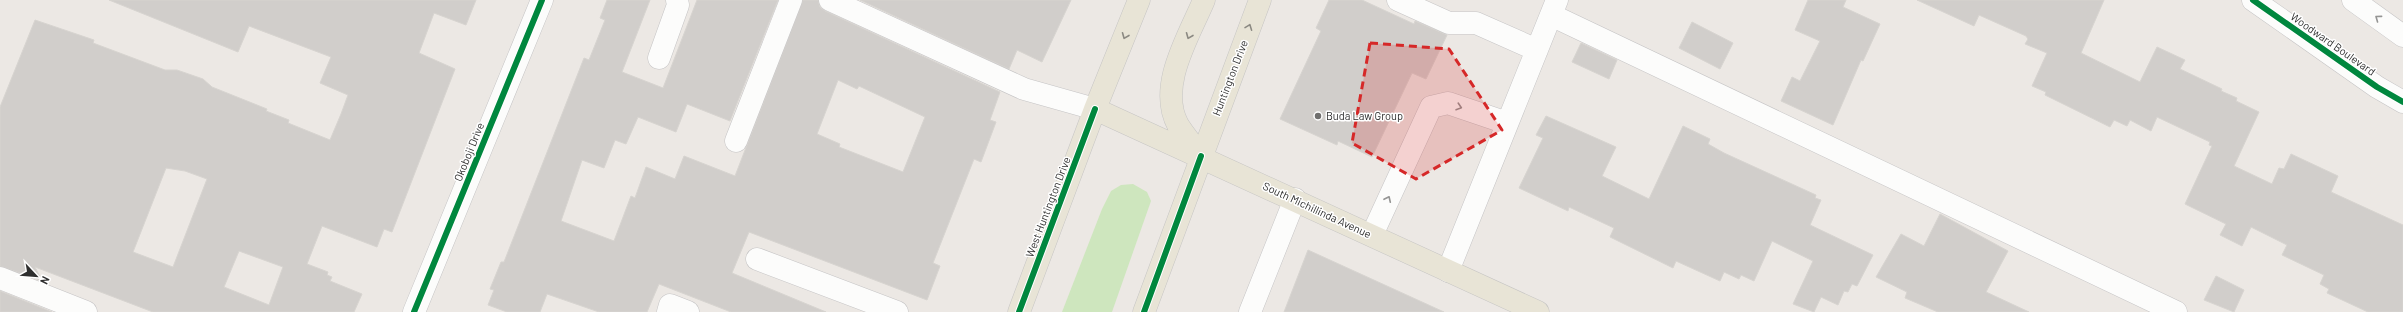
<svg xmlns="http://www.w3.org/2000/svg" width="2403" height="312" font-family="Barlow,sans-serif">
<rect width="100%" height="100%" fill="#ece8e4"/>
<path fill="#cee6be" d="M1133 184 1147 192 1151 201 1112 312H1062L1102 209 1111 191 1121 185Z"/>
<path fill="#d1cecb" stroke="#d7d4d0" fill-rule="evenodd" d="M109 0H476L466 25 434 13 419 53 455 69 392 232 384 229 377 247 322 226 307 264 328 272 327 275 332 277 330 281 362 294 354 312H153L35 267 42 281 0 266V107L35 20 94 40 93 43 165 70H177L203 79 212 87 267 109 266 111 289 120 288 123 330 140 341 114 348 95 320 83 331 57 249 26 238 52ZM166 168 185 171 207 179 173 267 133 252ZM239 251 283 267 269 305 224 287Z
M607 0H650L622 72 663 88 697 0H778L730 121 687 104 676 132 638 117 626 144 615 140 604 168 582 160 561 221 614 241 631 196 635 198 646 167 675 179 684 156 735 176 803 0H818L820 7 825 11 1000 92 990 120 996 122 981 162 974 159 933 263 940 266 927 300 749 232 732 273 826 312H731L659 284 647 312H599L547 294 540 312H507L488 305 494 290 490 289 501 262H504L584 58 589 60 605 20 600 18ZM838 80 857 89 859 86 925 117 903 172 839 147 840 144 817 134Z
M860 0H1071L1042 62 1017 50 1009 69Z
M1329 0H1362L1414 24 1415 21 1447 35 1426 79 1412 73 1372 157 1338 141 1337 145 1280 119 1321 31 1316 28Z
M1808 0H1846L1843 7 1880 24 1863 61 1861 60 1833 125 1781 101 1792 77 1800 81 1820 41 1795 30Z
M1917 0H2104L2081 53 2140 82 2157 47 2185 60 2180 69 2222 89 2221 91 2237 98 2236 101 2259 112 2234 166 2272 184 2279 168 2284 169 2291 154 2338 176 2331 192 2403 225V312H2368L2327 293 2329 289 2320 284 2324 275 2282 255 2287 245 2251 227 2242 246 2220 235 2226 224 2185 204 2212 146 2209 145 2210 142 2157 117 2151 131 2130 120 2127 126 2114 120 2110 127 2045 95 2046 92 2032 86 2047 53 2025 44 2028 39 2026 36 1979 15 1974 26Z
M1692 22 1733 43 1720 69 1679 48Z
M1581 43 1617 60 1609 79 1572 62Z
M1546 116 1616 147 1602 176 1649 199 1683 126 1710 139 1708 144 1724 153 1816 195 1815 198 1821 200 1810 225 1873 255 1857 286 1852 284 1848 292 1844 291 1838 305 1821 297 1814 312 1793 304 1813 261 1772 241 1754 281 1741 275 1739 279 1724 272 1720 281 1676 261 1673 268 1610 237 1614 228 1569 207 1568 211 1519 188 1543 138 1536 135Z
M1940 214 2008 251 1986 292 2029 312H1938L1905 298 1907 292 1876 277 1901 234 1924 246Z
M1308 250 1444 312H1284Z
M2216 276 2244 290 2234 312 2204 300Z
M0 291 52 312H0Z"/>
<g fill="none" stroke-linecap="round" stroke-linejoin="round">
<g stroke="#c5c4c5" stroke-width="23">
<path id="minor" d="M830 0 1024 89 1095 109
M1398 0 1449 23H1476L1537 50
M2253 0 2377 87 2403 102
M2353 0 2403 36
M1551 15 2176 312
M659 58 678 5 677 0
M736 141 791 0
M1372 235 1431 107 1448 103 1507 123
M757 259 897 312
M1448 271 1557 0
M0 278 86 312
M414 312 542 0
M668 312 670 305 688 312
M1250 312 1295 199"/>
</g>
<g stroke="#c6c5c4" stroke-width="23">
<path id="major" d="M1095 109 1538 312
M1200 155C1193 145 1184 135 1178 125 1157 86 1189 36 1204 0
M1019 312 1095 109 1139 0
M1144 312 1260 0"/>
</g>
<use href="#minor" stroke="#fcfcfb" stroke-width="22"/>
<use href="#major" stroke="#e8e4d6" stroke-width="22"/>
<g stroke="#fff" stroke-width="8">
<path id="cycleway" d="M2253 0 2377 87 2403 102
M414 312 542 0
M1019 312 1095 109
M1144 312 1201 156"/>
</g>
<use href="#cycleway" stroke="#00873e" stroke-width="6"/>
</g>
<defs><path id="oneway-chevron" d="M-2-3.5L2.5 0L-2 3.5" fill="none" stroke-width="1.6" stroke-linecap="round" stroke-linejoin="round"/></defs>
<g stroke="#959594">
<use href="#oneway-chevron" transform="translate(2378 18) rotate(-144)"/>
<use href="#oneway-chevron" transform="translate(1459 107) rotate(18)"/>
<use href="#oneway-chevron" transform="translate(1388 199) rotate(-65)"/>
</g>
<g stroke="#8b8982">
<use href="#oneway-chevron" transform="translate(1249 27) rotate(-69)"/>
<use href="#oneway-chevron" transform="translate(1125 36) rotate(112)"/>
<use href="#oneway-chevron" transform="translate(1189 36) rotate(112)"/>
</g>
<path fill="#d62828" fill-opacity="0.2" stroke="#d62828" stroke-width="3" stroke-dasharray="8 5" stroke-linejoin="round" d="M1370 43 1449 49 1502 130 1416 179 1352 143Z"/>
<circle fill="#706f6e" stroke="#fff" stroke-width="1.5" cx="1318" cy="116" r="4"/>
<g text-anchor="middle" stroke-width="3" stroke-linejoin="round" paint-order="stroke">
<g font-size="11" fill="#2e2e2e" stroke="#fff">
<text transform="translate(2333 44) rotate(35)" y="4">Woodward Boulevard</text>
<text transform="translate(1230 78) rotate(-69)" y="4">Huntington Drive</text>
<text transform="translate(469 152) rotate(-68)" y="4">Okoboji Drive</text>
<text transform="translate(1048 207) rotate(-69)" y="4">West Huntington Drive</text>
<text transform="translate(1317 210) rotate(25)" y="4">South Michillinda Avenue</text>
</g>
<g font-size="11" fill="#2e2e2e" stroke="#fff" text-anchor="start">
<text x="1326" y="120">Buda Law Group</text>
</g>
</g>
<g transform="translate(36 276) rotate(116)" stroke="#ffffff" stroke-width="3" paint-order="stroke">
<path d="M0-3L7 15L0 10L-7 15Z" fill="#2e2e2e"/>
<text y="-6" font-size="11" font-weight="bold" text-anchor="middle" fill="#2e2e2e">N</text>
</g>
</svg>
